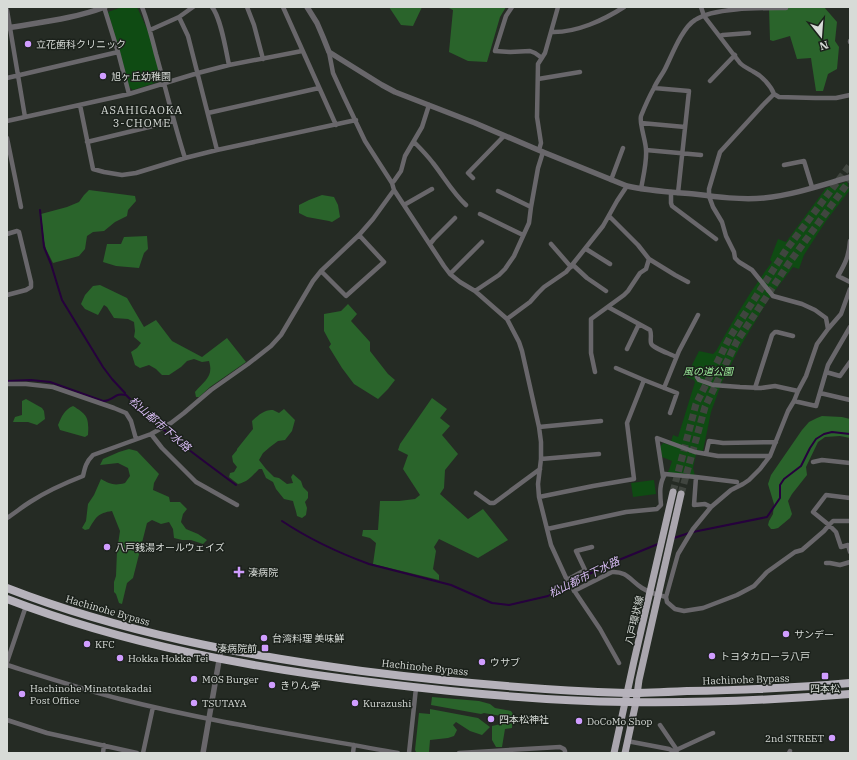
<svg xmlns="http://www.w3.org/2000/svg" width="857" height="760" font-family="'IBM Plex Serif','Noto Sans JP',serif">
<rect width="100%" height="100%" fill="#252b24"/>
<path fill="#0f4b13" d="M122 7H137L148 31 161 77 158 82 133 90 129 87 120 52 108 12Z
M847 182 849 191 826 221 804 255 799 269 793 267 770 297 741 345 722 382 711 412 703 451 697 450 693 468 695 476 667 473 669 470 672 461 662 457 660 447 663 443 670 445 673 435 678 437 695 382 694 380 686 377 699 351 713 354 716 351C733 320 751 290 772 262L770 260 778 239 786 242 826 188Z
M654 480 656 494 633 497 631 483Z"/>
<path fill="#2a642b" d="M389 7H422L413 26 401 25Z
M447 7H506L500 17 487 62 468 61 449 52 453 10Z
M769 7H824L837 22 835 41 839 47 837 69 828 74 823 91H816L812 65 811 58 797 59 790 36 773 41 770 40Z
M89 190 135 196 136 201 128 210 127 216 115 222 104 231 93 232 87 236 85 249 79 256 53 263 46 249 44 241 41 214 67 207 79 202 84 195Z
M322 195 334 197 338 205 340 217 332 222 329 221 307 217 299 213V205L309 200Z
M147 236 148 249 144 253 139 268 116 266 103 262 107 244H121L124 237Z
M100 285 127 298 144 327 156 320 172 341 202 357 227 338 246 362 210 387 199 397H196L195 392C204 381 214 377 209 361L202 362 194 359 187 361 181 367 169 375H162L156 369 149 365 140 368 135 365 131 352 137 348 141 343 134 337 135 331 134 322 128 319 114 318 107 307 104 305 98 315 85 309 81 304 85 295 93 286Z
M348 304 357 314 351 321 370 342V351L388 374 395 380 388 389 378 399 354 384 342 368 329 347 331 344 324 331V314L341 311Z
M432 398 447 409 440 418 450 426 442 435 458 454 445 470 444 488 440 494 468 519 483 509 508 540 478 558 439 539 434 547 436 551 433 569 439 575V580L373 564 376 543 370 538 362 536 363 530H378L380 501H399L415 499 420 495 403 469 408 455 398 450 400 444Z
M26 399 42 408 44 411 45 419 37 425 28 422H13L15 417 22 415V401Z
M73 406C88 415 89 418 88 435L85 437 60 430 58 425C62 416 64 410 73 406Z
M284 409 295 420 292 431 285 440 278 441 270 447 263 453 259 460 266 469 274 477 279 478 287 484 293 483 291 477 293 474 301 481 303 487 308 492V498L305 502 307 508 306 515 302 518 297 516C296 510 294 506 293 501L284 499 276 489 273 482 266 478 262 469H259C252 476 248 482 238 484L229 477 230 473 234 472 237 467 233 462 232 456 237 450V449L253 429 252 421C257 416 265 409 273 410 275 411 277 412 279 413Z
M822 416 842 417 850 419V438L840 436 825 437 818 442 806 467 807 475 792 494 788 501 792 514 790 518 778 528 774 529H771L768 525 769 521 773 514 774 504 768 484 771 475 802 430 809 422 817 418Z
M129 449 137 451 159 474 154 483 153 490 169 497 170 502H180L187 509 183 514 181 522 186 529 198 534 207 540 203 544 191 540H182L174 538 173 529 169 522 161 524 152 520 147 523 133 578 127 583 122 604 119 603 116 594 114 592V582L116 576 117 551 120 531 112 511C98 513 96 517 89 529L85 530 82 528 86 521 88 504 94 495 101 479C110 484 114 486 125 483L130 476 128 468 118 463 100 465 103 459 119 452Z
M432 697 479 701 490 704 495 708 511 711 513 714 512 728 505 729 502 747H496L492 740V726L501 724V716L484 713 481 714 431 705Z
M430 709 478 718 490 727 482 735 470 731 456 722 453 725 457 730 454 736 448 738 430 740 429 752H416L415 750 419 713 430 714Z"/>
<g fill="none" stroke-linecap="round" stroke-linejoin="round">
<path stroke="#26013d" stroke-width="2" d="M40 210 44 247 51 264 62 300 103 367 112 379 125 393
M7 381 31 380 50 382 103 401C113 401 115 392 126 395 159 429 198 457 236 485
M282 521C309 539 339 553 369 564L451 585 492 603 509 605 548 596 562 588 573 583 583 577 609 564 658 544
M693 532 767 517 780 498V485L784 479 801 466 810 448 816 439 824 434 832 432 850 434
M674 538 689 533"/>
<path stroke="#40453f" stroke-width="7" stroke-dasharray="7 3.5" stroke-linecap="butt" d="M673 492 696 404 730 337 786 250 850 165
M681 494 705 407 737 341 789 263 850 180"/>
<path stroke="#69676b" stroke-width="4.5" d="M104 7 118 52 129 94
M142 7C148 22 152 38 156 54 166 89 174 124 185 158
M212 7C221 18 226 51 229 65
M247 7 254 25 263 59
M283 7 336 125
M512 7 506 16 495 51 510 52 530 51 535 53 542 58
M701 7 704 16 740 63C744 67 749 69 754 72 762 76 771 86 774 94
M7 10 25 117
M179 17 188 36 217 150
M150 30 179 17 193 7
M551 32C576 33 604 20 624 7
M720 36 723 35 749 33
M850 42V41
M329 52 333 73 344 97 365 141 392 183 394 190 444 266 450 274 460 282 475 291 507 319 519 342 522 351 539 427 541 442V459L538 484 539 497 551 545 567 580 600 629 619 663
M7 78 118 52
M538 79 580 72
M710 81 735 55
M654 88 689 91 678 193
M80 105 93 169 104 172 122 175 136 173 185 158 217 150 356 120
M208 113 319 88
M7 121 129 94 198 73 229 65 302 51
M641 123 685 127
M7 138 21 207
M87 142 174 121
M414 142C421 149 427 155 433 163 444 177 453 193 466 205
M539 150 541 143 537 117 538 64 545 53 558 7
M646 150 701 155
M784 165 804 161 812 187
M473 178 468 173 504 136
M611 180 623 148
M392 183 394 181 401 171 405 156 422 127 429 105
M641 189C643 177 647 162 646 150 646 141 639 123 641 116 645 106 649 97 654 88 657 81 662 75 665 69 672 55 682 28 695 20 714 7 763 8 786 8
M498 191 531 207
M671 192V203L672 206 716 239
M404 205 432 189
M480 214 523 235
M609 216 638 245 649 259 675 275 688 282
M7 234 17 231 19 232 31 282V287L26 290 7 295
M850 241C849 256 845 264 838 276L850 282
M430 244 434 239 455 218
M551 244 571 267
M586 249 610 264
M573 265 587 278 606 291
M321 271 346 296 384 262 359 235
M450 274 482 242
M475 291 499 275 505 269 514 256 529 223 531 207 538 168 543 152
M608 307 650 330C652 335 650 339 651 343 652 348 671 354 676 357
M507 319 530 302 538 293 544 287 566 272 572 265 603 226 617 201 627 186
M828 329 826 318 815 310 802 304 773 296 752 270 739 262 735 258 734 252 726 236 722 222 713 207 709 196V189L720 152 763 105 774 94 779 97 815 98H836L850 95
M627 349 639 324
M616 368 644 380
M595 372 591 353V319L624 295 628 291 640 273 646 269 649 259
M826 372 840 376 850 362
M697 377 699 380 713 385 740 387 761 388 775 386 798 391
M7 384H26L53 387 114 408 126 413 131 421 136 439
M664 388 679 351 698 315
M755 388 772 335 775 332H777L793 336
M820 393 850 400
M794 401 816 406 828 365 850 327
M539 427 601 421
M151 434 162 448 196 482 237 505
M706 454 709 441 723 443 776 442
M541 459 599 454
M813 462 822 460 850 463
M663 477 657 438 695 452 718 456H770
M696 477 737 482
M476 493 490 503H494L540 469
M539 497 593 486 634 479 627 423 644 380 677 393 670 413
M850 498 826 495 813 512 829 525 833 521H850
M7 518C15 513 22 507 30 502 47 491 65 483 83 476 85 467 86 462 93 455L151 434 171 423 184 413 211 390 248 364 271 346 281 335 313 281 321 271 359 235 373 219 394 190
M547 529 626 512 657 509 661 505C660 494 659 484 665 474L696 477 694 505 705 504 711 507
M826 563H830L840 565 850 562
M567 580 585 570 576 551 592 547
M574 591 612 572C627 571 631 581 642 588 650 593 658 595 666 597L667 602 675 609 684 611 703 608 737 595 754 586 767 572 795 552 802 550 824 531 829 525 836 532 841 547 848 545 850 552
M666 597 678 554 693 529 711 507 731 490 743 484 749 480 760 469 770 456 788 411 794 401 798 391 806 376 817 344 828 329 841 314 850 289
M7 662 26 606
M7 665C45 677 82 689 120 699 211 722 305 736 398 753
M7 720 47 733 137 753
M660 725 677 750
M627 741 669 749 677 753
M674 751 713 733
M103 753 104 745
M143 753 153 707
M353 753 354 745
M409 753 416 688
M459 753 560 747 564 749 565 751V753
M789 753 790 751"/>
<path stroke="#69676b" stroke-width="5.5" d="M307 7 317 23 323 37 329 52 382 85 395 92 475 123 543 152 627 186C649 191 671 192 694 194 717 197 741 200 764 198 793 195 822 185 850 177
M7 28C41 22 73 19 105 7
M203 753 221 649"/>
<path stroke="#aaa6ae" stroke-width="7" d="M614 753 634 661 673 492
M625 753 636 702 639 680 681 494"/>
<path stroke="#b6b2bb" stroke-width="8" d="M7 588C120 632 241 655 362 671 449 682 538 690 627 693 647 693 667 692 687 691 742 690 796 688 850 683
M7 599C126 645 252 668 379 683 461 693 544 701 627 702 701 703 776 700 850 694"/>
</g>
<g fill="#d09dff" stroke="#1b211b" stroke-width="1.5">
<circle cx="28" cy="44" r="4"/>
<circle cx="103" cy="76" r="4"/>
<circle cx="107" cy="547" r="4"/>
<path d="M237 566h4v4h4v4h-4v4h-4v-4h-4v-4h4z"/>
<circle cx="786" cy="634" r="4"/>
<circle cx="264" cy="638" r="4"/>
<circle cx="87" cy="644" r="4"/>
<rect x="261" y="644" width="8" height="8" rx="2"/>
<circle cx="712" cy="656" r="4"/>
<circle cx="120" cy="658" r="4"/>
<circle cx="482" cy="662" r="4"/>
<rect x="821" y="672" width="8" height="8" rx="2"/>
<circle cx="194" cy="679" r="4"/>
<circle cx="272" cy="685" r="4"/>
<circle cx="22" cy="694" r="4"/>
<circle cx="194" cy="703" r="4"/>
<circle cx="355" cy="703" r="4"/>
<circle cx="491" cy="719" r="4"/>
<circle cx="579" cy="721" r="4"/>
<circle cx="832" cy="738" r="4"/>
</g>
<g text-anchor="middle" stroke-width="3" stroke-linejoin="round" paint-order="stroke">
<g font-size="10" fill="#d7dbd7" stroke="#1b211b" text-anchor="start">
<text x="36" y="48">立花歯科クリニック</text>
<text x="111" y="80">旭ヶ丘幼稚園</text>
<text x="115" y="551">八戸銭湯オールウェイズ</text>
<text x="248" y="576">湊病院</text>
<text x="794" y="638">サンデー</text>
<text x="272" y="642">台湾料理 美味鮮</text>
<text x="95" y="648">KFC</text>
<text x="257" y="652" text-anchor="end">湊病院前</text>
<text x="720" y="660">トヨタカローラ八戸</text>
<text x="128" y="662">Hokka Hokka Tei</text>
<text x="490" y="666">ウサブ</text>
<text x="202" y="683">MOS Burger</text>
<text x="280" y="689">きりん亭</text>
<text x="30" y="692">Hachinohe Minatotakadai<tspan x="30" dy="12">Post Office</tspan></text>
<text x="825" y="692" text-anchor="middle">四本松</text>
<text x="202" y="707">TSUTAYA</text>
<text x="363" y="707">Kurazushi</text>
<text x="499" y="723">四本松神社</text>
<text x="587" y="725">DoCoMo Shop</text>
<text x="824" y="742" text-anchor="end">2nd STREET</text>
</g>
<g font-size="10" font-style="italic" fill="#9fef9d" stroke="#1b211b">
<text x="708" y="375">風の道公園</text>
</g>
<g font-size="10" fill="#d7dbd7" stroke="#1b211b">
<text transform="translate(108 610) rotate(16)" y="4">Hachinohe Bypass</text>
<text transform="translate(634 620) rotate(-77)" y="4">八戸環状線</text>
<text transform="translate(425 667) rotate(6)" y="4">Hachinohe Bypass</text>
<text transform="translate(746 679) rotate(-2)" y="4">Hachinohe Bypass</text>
</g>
<g font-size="11" letter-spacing="1" fill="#d7dbd7" stroke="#1b211b">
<text x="142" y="114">ASAHIGAOKA<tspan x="142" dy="13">3-CHOME</tspan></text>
</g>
<g font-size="11" font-style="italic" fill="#d8bcf4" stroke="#1b211b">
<text transform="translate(160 424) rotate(41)" y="4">松山都市下水路</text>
<text transform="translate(584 577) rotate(-26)" y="4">松山都市下水路</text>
</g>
</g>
<rect width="857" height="760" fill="none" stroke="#d7dbd7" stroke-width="16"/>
<g transform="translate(821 36) rotate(163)" stroke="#1b211b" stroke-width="3" paint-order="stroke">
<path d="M0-3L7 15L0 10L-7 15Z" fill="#d7dbd7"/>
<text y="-6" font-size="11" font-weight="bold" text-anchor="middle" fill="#d7dbd7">N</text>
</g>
</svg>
